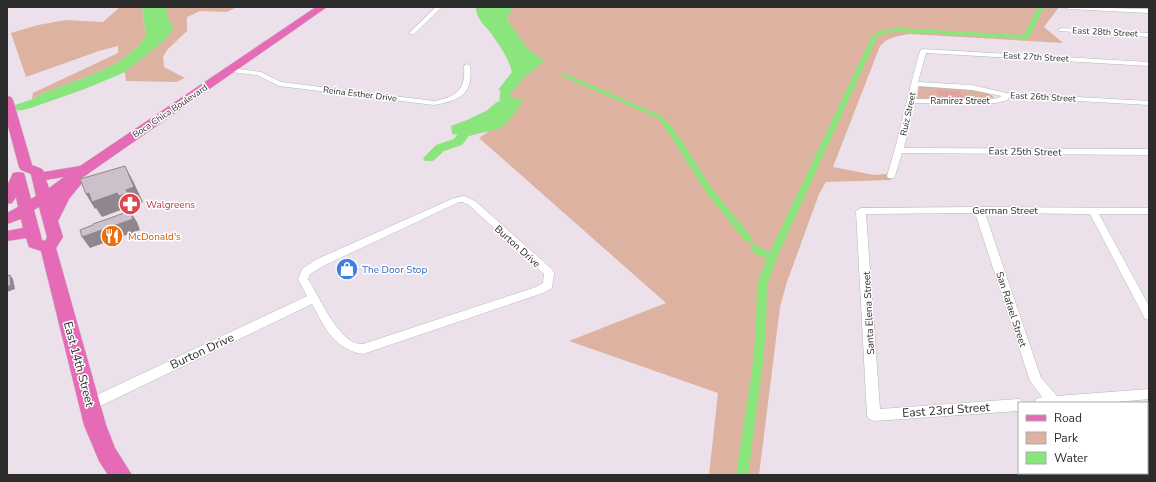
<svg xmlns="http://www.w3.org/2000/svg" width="1156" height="482" font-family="'Nunito Sans',sans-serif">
<rect width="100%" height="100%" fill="#ece0ea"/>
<path fill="#deb2a1" d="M120 7H142L146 36C121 73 70 79 32 99L33 93 118 53V46L99 51 26 77 11 33 38 25 66 20 103 22Z
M166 7H237L227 12 200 11 187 17V31L167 50 163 57 164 67 185 78 176 82 126 81 125 72 166 39Z
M512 7H1059L1044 27 1063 43 909 34C898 36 888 37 880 46L833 167 874 175 887 174 891 180 826 182 819 194 787 282 780 307 759 475H709L718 393 569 341 666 303 479 138 493 128 516 98H509V91L515 89 522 80 545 60 534 55 526 48 507 20Z
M919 86C934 87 985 87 994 97L990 99H917Z"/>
<path fill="#e4a09e" d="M936 90 960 91 964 98 940 96Z"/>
<path fill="#89e57c" d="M142 7H166L167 15 173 28 166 39 125 72 85 89 42 104 33 103 32 99C70 79 121 73 146 36Z
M476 7H512L507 20C521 37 524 51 545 60L522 80 515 89 509 91 498 90 512 72C509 60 502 49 495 39 489 28 476 21 476 7Z
M509 98H516L520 106 510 119 501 128 469 136 452 134 451 126 467 120 486 111 497 102Z"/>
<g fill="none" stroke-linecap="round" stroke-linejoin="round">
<path fill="#89e57c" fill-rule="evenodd" d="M1038 7H1044L1029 37 1026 39 899 32 886 33 877 37 778 255 767 285 766 328 763 362 748 475H736L753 362 756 328 757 285 767 258 757 255 749 247 754 244C761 246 762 252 770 252L872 36 883 30 899 28 1024 35Z
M562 74H566L655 113 664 118 678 135 677 137H671L660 120 651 115 562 76Z
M521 98 523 99V101L518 103 515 101Z
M674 138H680L712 189 752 238 753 240 752 242H746L706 192 673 140Z"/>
<path fill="#89e57c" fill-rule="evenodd" d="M516 72 521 75 510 94 514 107 512 109H504C494 95 503 85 512 73Z
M51 93 57 96 55 98C44 103 23 113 12 110L10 108 12 106Z
M479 121 483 122 485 125 483 128 471 133 462 145 444 151 433 161H425L423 158 436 145 454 139 463 127Z"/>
<g stroke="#b0bbb4" stroke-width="1">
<path id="minor" d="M436 7H442L414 34H410V32Z
M1065 7 1149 9V13L1068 9Z
M1061 28 1149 33V37L1059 31 1058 30Z
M923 49 1149 62V66L926 53 918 82 972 85 1006 93 1149 101V105L1009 97 1008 100 995 103H914L904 148 1149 149V155L902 153 895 176 894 178H888L887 176C900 135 908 92 920 51ZM918 86 972 90 1002 96 995 99H915Z
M467 64 470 66C474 94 459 101 434 105L279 86 257 75 231 72 228 70 231 68 261 72 281 82 434 101C456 97 466 90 464 66Z
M464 196 475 201 553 270 554 273 552 288 543 293 363 354C334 349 325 328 312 304L94 409 89 411 84 409 82 405 84 401 307 296 298 279 302 269 315 260 454 198ZM459 202H463L469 205 544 274 543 283 536 287 363 344C359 344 354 343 351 341 333 329 319 297 308 279L310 274 323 266Z
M979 207 1149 208V214H1099L1149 306V320L1145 319 1090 214 985 213 1041 378 1057 396 1149 389V399L1106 403H1035L1036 399 1042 397 1030 381 975 213 866 214 880 409 1019 399 1025 403H1019V411L874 421 869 419 867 415 856 211 861 208Z"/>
</g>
<g stroke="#c4c4c4" stroke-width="1">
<path id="primary" d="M316 7H327L79 180 82 183 69 199 58 221 63 237 56 248 106 425 115 448 132 475H108L99 461 84 425 41 251 29 247 26 238 7 241V231L23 228 21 219 7 224V213L18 207 16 197 12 203 7 204V186L13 173 18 172 24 173 31 199 36 196 31 174 21 170 19 167 7 122V96L11 97 13 100 32 165 42 169 44 172 80 166ZM64 177 49 188 46 180ZM39 207 47 237 45 241 42 240 34 210Z"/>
</g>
<use href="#minor" fill="#fff" fill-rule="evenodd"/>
<use href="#primary" fill="#e66bb7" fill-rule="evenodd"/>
</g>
<path fill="#8f878d" d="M125 166 133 181 143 202 135 205 137 208 128 211 126 208 102 217 96 208 95 209 86 194 89 193 126 190Z
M130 211 137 222 140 230 90 248 82 237Z
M10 275 13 279 15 289 7 292V287Z"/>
<path fill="#ccc1ca" stroke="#8f878d" d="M125 166 134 187 126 190 128 193 119 196 117 193 92 202 89 193 86 194 80 179Z
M130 211 133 219 82 237 80 230 93 225V224Z
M10 275 11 285 7 287V276Z"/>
<defs>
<g id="pharmacy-disc" transform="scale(1.15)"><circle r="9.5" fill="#e0444e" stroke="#fff"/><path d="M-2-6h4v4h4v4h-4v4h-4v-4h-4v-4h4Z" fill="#fff"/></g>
<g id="restaurant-disc" transform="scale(1.15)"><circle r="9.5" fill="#e8710a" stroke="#fff"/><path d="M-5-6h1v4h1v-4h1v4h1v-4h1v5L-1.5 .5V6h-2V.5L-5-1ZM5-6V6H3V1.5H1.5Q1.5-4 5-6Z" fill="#fff"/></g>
<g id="shop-disc" transform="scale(1.15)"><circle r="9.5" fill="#3f7fe0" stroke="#fff"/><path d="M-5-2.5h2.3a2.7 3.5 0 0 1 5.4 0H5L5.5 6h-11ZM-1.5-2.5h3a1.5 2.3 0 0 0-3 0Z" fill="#fff"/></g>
</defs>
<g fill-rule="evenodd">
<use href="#pharmacy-disc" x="130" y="204"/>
<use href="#restaurant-disc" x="112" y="236"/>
<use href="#shop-disc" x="347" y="269"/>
</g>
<g text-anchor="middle" stroke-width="3" stroke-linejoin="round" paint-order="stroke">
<g font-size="9" fill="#2c2c2c" stroke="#fff">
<text transform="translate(1105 32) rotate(3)" y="3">East 28th Street</text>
<text transform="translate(1036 57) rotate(3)" y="3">East 27th Street</text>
<text transform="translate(360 94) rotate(7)" y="3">Reina Esther Drive</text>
<text transform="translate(1043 97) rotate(3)" y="3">East 26th Street</text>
<text x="960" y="104">Ramirez Street</text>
<text transform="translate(170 111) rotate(-34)" y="3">Boca Chica Boulevard</text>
<text transform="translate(908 114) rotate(-78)" y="3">Ruiz Street</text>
</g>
<g font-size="10" fill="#2c2c2c" stroke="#fff">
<text transform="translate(1025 151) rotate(1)" y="4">East 25th Street</text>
<text x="1005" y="214">German Street</text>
<text transform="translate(518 246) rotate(42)" y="4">Burton Drive</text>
<text transform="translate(1012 309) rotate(72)" y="4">San Rafael Street</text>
<text transform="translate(868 313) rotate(-93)" y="4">Santa Elena Street</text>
</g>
<g font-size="10" fill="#be3a42" stroke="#fff" text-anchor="start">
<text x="146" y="208">Walgreens</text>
</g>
<g font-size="10" fill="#c56008" stroke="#fff" text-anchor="start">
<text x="128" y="240">McDonald's</text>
</g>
<g font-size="10" fill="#366cbe" stroke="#fff" text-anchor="start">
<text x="362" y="273">The Door Stop</text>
</g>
<g font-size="12" fill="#2c2c2c" stroke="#fff">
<text transform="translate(202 351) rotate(-25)" y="4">Burton Drive</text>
<text transform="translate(79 364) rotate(75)" y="4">East 14th Street</text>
<text transform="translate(946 410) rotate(-4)" y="4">East 23rd Street</text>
</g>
</g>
<rect width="1156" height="482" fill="none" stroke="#2c2c2c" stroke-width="16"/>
<rect x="1018" y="402" width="130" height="72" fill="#ffffff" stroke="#ababab"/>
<rect x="1026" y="415" width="20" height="6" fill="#e66bb7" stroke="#ababab"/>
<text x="1054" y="422" font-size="12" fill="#2c2c2c">Road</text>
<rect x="1026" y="432" width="20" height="12" fill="#deb2a1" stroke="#ababab"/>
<text x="1054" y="442" font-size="12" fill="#2c2c2c">Park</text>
<rect x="1026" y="452" width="20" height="12" fill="#89e57c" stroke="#ababab"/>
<text x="1054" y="462" font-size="12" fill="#2c2c2c">Water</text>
</svg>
